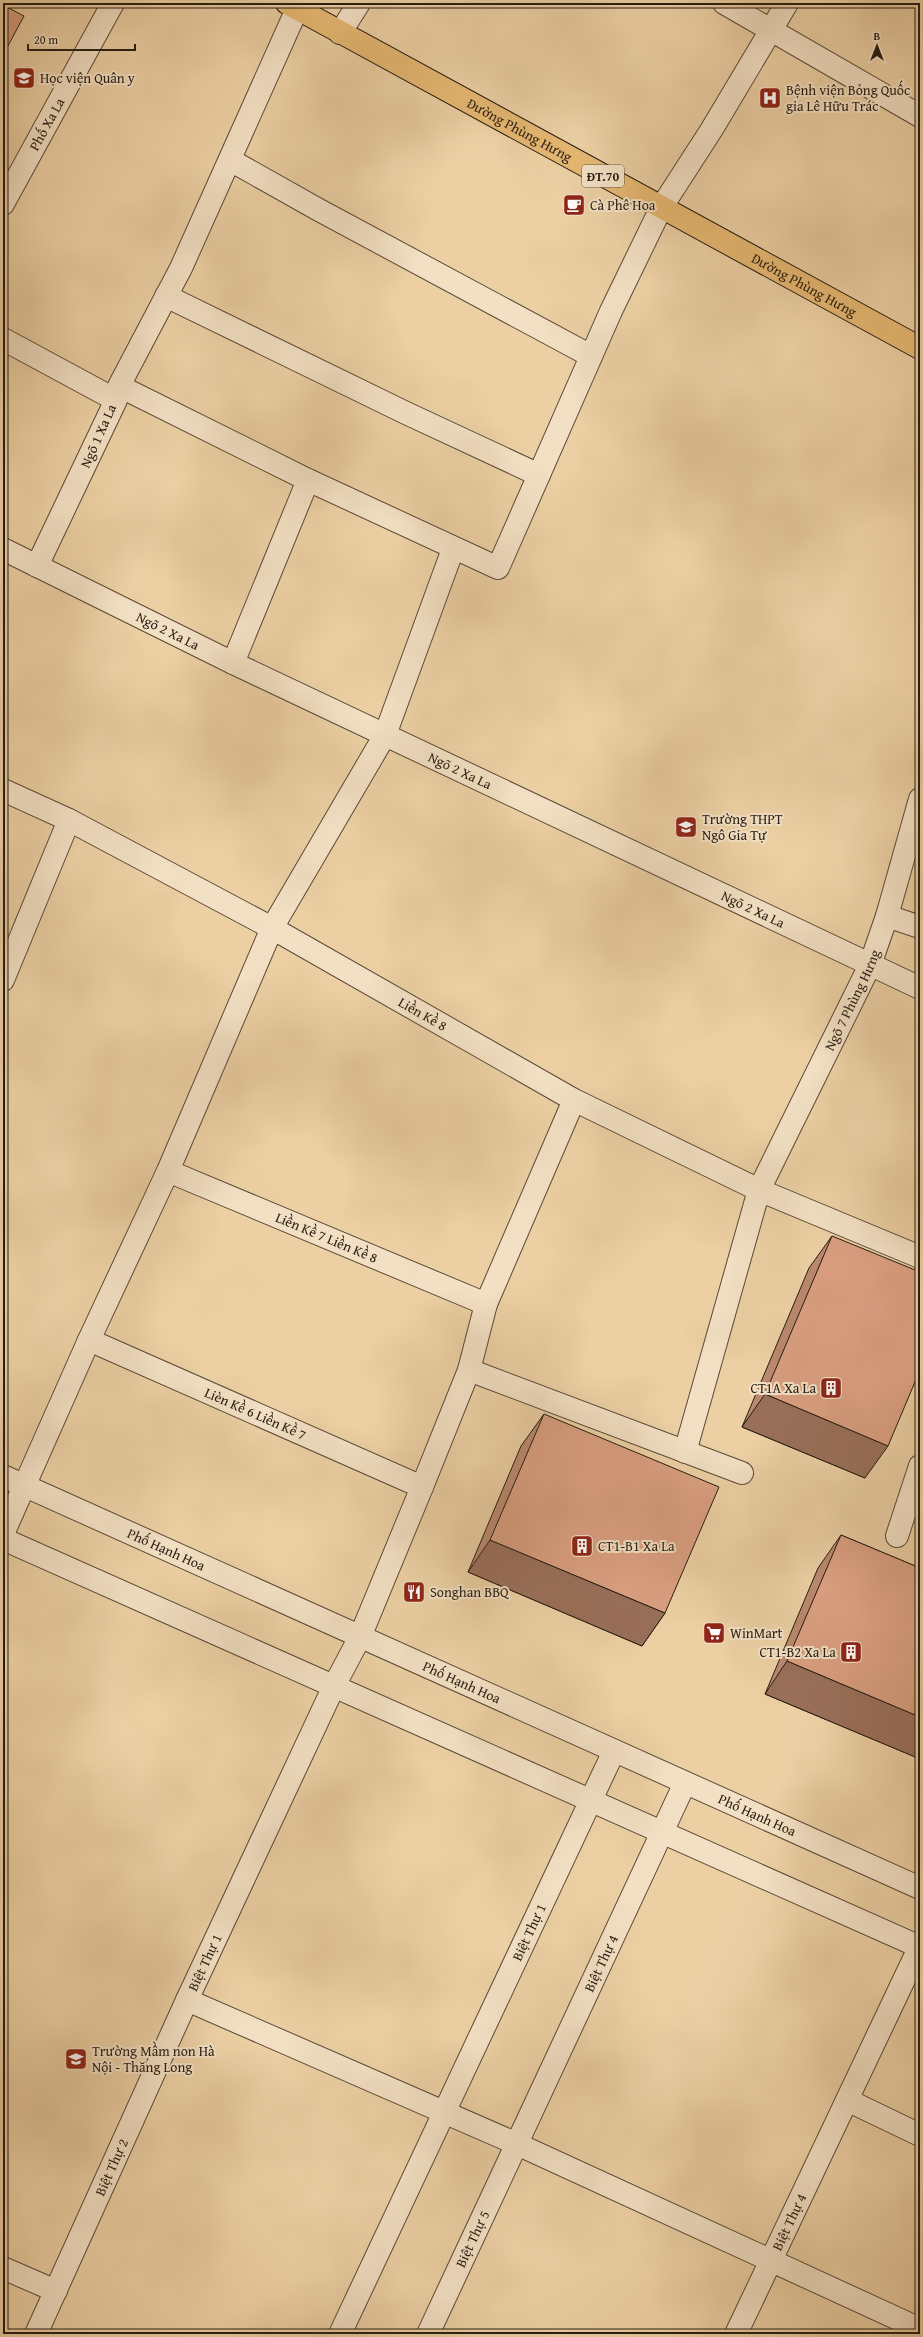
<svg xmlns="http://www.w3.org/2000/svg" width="923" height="2337" font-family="'Gentium Book Plus',serif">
<rect width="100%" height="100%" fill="#ecd0a4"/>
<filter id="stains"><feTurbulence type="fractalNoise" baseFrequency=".005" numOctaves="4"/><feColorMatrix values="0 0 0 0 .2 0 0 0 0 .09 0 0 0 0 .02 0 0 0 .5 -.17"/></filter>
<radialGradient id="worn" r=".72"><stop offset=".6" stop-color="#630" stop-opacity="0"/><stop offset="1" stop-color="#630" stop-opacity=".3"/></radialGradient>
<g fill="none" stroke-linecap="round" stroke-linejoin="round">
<g stroke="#574936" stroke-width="24">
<g id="minor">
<path d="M724 3 920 116"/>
<path d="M297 9 181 268 119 386 308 480 498 568 611 311 661 208 712 129 787 3"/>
<path d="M340 33 359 3"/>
<path d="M230 160 319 210 591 356"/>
<path id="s1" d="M3 204 113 3"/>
<path d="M166 296 406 413 539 475"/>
<path d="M3 339 116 400 37 566"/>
<path id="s2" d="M3 549 233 663 920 988"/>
<path d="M233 663 308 480"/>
<path id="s3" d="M3 790 69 820 272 928 574 1100 759 1190 920 1257"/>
<path d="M887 916 920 927"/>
<path d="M3 980 69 820"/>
<path id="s4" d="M168 1171 486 1304"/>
<path id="s5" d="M89 1340 422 1487"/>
<path d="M469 1370 742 1473"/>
<path id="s6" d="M685 1452 759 1190 870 965 887 916 920 799"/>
<path id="s7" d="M3 1476 920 1888"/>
<path d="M3 1534 89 1340 168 1171 272 928 385 735 453 549"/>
<path d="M897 1536 920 1466"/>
<path d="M3 1539 920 1947"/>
<path d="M187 2000 517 2144 920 2329"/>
<path d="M847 2100 920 2135"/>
<path d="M3 2268 56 2291"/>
<path id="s8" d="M36 2334 187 2000 334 1686 360 1637 422 1487 469 1370 486 1304 574 1100"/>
<path id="s9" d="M340 2334 614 1751"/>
<path id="s10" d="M428 2334 685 1783"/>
<path id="s11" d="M736 2334 920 1946"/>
</g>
</g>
<g stroke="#251c11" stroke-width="24">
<g id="major">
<path id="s12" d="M287 3 920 348"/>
</g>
</g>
<use href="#minor" stroke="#f3e0c4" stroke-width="22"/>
<use href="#major" stroke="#e6b872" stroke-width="22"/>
</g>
<path fill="#bb896f" stroke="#251c11" d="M832 1236 865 1478 742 1427 809 1268Z
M544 1414 665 1613 642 1646 468 1572 521 1446Z
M841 1535 920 1568V1759L765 1694 818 1568Z"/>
<path fill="#996f5a" stroke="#251c11" d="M765 1394 888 1446 865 1478 742 1427Z
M490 1540 665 1613 642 1646 468 1572Z
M787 1661 920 1717V1759L765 1694Z"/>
<path fill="#da9f81" stroke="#251c11" d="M3 5 24 16 3 55Z
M832 1236 920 1272V1370L888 1446 765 1394Z
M544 1414 719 1487 665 1613 490 1540Z
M841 1535 920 1568V1717L787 1661Z"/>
<defs>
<g id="university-square" transform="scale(1.15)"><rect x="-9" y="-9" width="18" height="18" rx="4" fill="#8f2418" stroke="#f3e0c4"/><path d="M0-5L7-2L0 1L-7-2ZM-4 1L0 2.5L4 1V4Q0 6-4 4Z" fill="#fff"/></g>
<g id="hospital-square" transform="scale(1.15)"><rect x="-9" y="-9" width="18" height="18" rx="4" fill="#8f2418" stroke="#f3e0c4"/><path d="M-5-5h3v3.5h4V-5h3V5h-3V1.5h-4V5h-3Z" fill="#fff"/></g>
<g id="cafe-square" transform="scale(1.15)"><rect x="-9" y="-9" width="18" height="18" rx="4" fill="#8f2418" stroke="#f3e0c4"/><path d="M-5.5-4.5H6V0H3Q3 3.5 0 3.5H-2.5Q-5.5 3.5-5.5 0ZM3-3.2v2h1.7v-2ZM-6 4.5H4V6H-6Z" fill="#fff"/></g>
<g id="school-square" transform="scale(1.15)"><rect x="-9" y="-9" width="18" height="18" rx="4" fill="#8f2418" stroke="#f3e0c4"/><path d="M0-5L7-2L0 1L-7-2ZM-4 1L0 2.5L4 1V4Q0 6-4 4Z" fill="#fff"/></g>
<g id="building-square" transform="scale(1.15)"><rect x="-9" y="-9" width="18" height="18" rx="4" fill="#8f2418" stroke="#f3e0c4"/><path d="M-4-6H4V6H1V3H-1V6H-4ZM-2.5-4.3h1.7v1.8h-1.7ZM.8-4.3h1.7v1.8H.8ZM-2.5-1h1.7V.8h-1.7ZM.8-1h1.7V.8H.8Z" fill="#fff"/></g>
<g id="restaurant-square" transform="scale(1.15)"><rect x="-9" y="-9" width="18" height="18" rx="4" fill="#8f2418" stroke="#f3e0c4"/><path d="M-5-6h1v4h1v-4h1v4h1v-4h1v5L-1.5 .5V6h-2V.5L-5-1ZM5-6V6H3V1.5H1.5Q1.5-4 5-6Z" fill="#fff"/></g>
<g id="supermarket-square" transform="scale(1.15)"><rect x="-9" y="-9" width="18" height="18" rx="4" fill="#8f2418" stroke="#f3e0c4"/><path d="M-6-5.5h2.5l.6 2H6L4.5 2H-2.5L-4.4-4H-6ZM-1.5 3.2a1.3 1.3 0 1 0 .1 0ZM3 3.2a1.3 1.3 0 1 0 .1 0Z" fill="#fff"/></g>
</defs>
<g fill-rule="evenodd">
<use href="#university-square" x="24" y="78"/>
<use href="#hospital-square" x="770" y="98"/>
<use href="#cafe-square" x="574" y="205"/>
<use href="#school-square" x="686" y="827"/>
<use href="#building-square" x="831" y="1388"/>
<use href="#building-square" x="582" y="1546"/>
<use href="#restaurant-square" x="414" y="1592"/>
<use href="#supermarket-square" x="714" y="1633"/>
<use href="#building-square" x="851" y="1652"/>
<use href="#school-square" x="76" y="2059"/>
</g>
<g text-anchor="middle" stroke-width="4" stroke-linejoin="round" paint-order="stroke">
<rect fill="#f3e0c4" stroke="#635747" stroke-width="1" x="582" y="165" width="42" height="22" rx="3"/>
<g font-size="13" font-weight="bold" fill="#251c11">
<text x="603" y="181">ĐT.70</text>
</g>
<g font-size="14" fill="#251c11" stroke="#f3e0c4" text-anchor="start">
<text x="40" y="83">Học viện Quân y</text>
<text x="786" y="95">Bệnh viện Bỏng Quốc<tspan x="786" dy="16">gia Lê Hữu Trác</tspan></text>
<text x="590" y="210">Cà Phê Hoa</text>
<text x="702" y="824">Trường THPT<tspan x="702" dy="16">Ngô Gia Tự</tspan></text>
<text x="816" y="1393" text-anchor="end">CT1A Xa La</text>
<text x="598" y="1551">CT1-B1 Xa La</text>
<text x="430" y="1597">Songhan BBQ</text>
<text x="730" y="1638">WinMart</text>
<text x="836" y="1657" text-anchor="end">CT1-B2 Xa La</text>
<text x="92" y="2056">Trường Mầm non Hà<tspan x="92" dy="16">Nội - Thăng Long</tspan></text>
</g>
<g font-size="14" fill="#251c11" stroke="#f3e0c4">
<text dy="5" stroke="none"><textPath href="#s1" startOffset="91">Phố Xa La</textPath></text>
<text dy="5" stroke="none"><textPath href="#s12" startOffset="265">Đường Phùng Hưng</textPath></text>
<text dy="5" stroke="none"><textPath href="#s12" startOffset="589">Đường Phùng Hưng</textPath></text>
<text transform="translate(98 436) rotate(-66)" y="5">Ngõ 1 Xa La</text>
<text dy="5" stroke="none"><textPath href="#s2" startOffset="184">Ngõ 2 Xa La</textPath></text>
<text dy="5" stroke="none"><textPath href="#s2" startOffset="508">Ngõ 2 Xa La</textPath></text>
<text dy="5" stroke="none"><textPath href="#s2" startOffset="832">Ngõ 2 Xa La</textPath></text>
<text dy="5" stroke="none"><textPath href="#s6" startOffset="484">Ngõ 7 Phùng Hưng</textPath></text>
<text dy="5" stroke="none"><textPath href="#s3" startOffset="476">Liền Kề 8</textPath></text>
<text dy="5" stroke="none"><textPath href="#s4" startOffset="172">Liền Kề 7 Liền Kề 8</textPath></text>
<text dy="5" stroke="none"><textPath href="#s5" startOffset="182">Lièn Kề 6 Liền Kề 7</textPath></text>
<text dy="5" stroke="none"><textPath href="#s7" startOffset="179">Phố Hạnh Hoa</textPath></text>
<text dy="5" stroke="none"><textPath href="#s7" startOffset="503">Phố Hạnh Hoa</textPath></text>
<text dy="5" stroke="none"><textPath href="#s7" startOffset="827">Phố Hạnh Hoa</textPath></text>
<text dy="5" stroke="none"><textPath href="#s9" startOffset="444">Biệt Thự 1</textPath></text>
<text dy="5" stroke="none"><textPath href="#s8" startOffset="408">Biệt Thự 1</textPath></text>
<text dy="5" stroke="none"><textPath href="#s10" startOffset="409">Biệt Thự 4</textPath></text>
<text dy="5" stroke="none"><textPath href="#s8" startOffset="183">Biệt Thự 2</textPath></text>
<text dy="5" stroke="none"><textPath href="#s11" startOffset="124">Biệt Thự 4</textPath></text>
<text dy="5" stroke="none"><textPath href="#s10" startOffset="105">Biệt Thự 5</textPath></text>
</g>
</g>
<rect width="923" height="2337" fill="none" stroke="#ecd0a4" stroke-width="16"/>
<rect x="4" y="4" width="915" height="2329" fill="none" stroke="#251c11" stroke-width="2"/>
<rect x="8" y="8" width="907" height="2321" fill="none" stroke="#251c11"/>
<g transform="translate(877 46)" stroke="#f3e0c4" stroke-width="3" paint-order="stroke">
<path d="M0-3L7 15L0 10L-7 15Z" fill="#251c11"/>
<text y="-6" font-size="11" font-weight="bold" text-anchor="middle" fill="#251c11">B</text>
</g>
<path d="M28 44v6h107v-6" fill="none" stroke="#251c11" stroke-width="2"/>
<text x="34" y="44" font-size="12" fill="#251c11" stroke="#f3e0c4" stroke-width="3" paint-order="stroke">20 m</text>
<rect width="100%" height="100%" filter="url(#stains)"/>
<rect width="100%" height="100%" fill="url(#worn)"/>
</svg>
